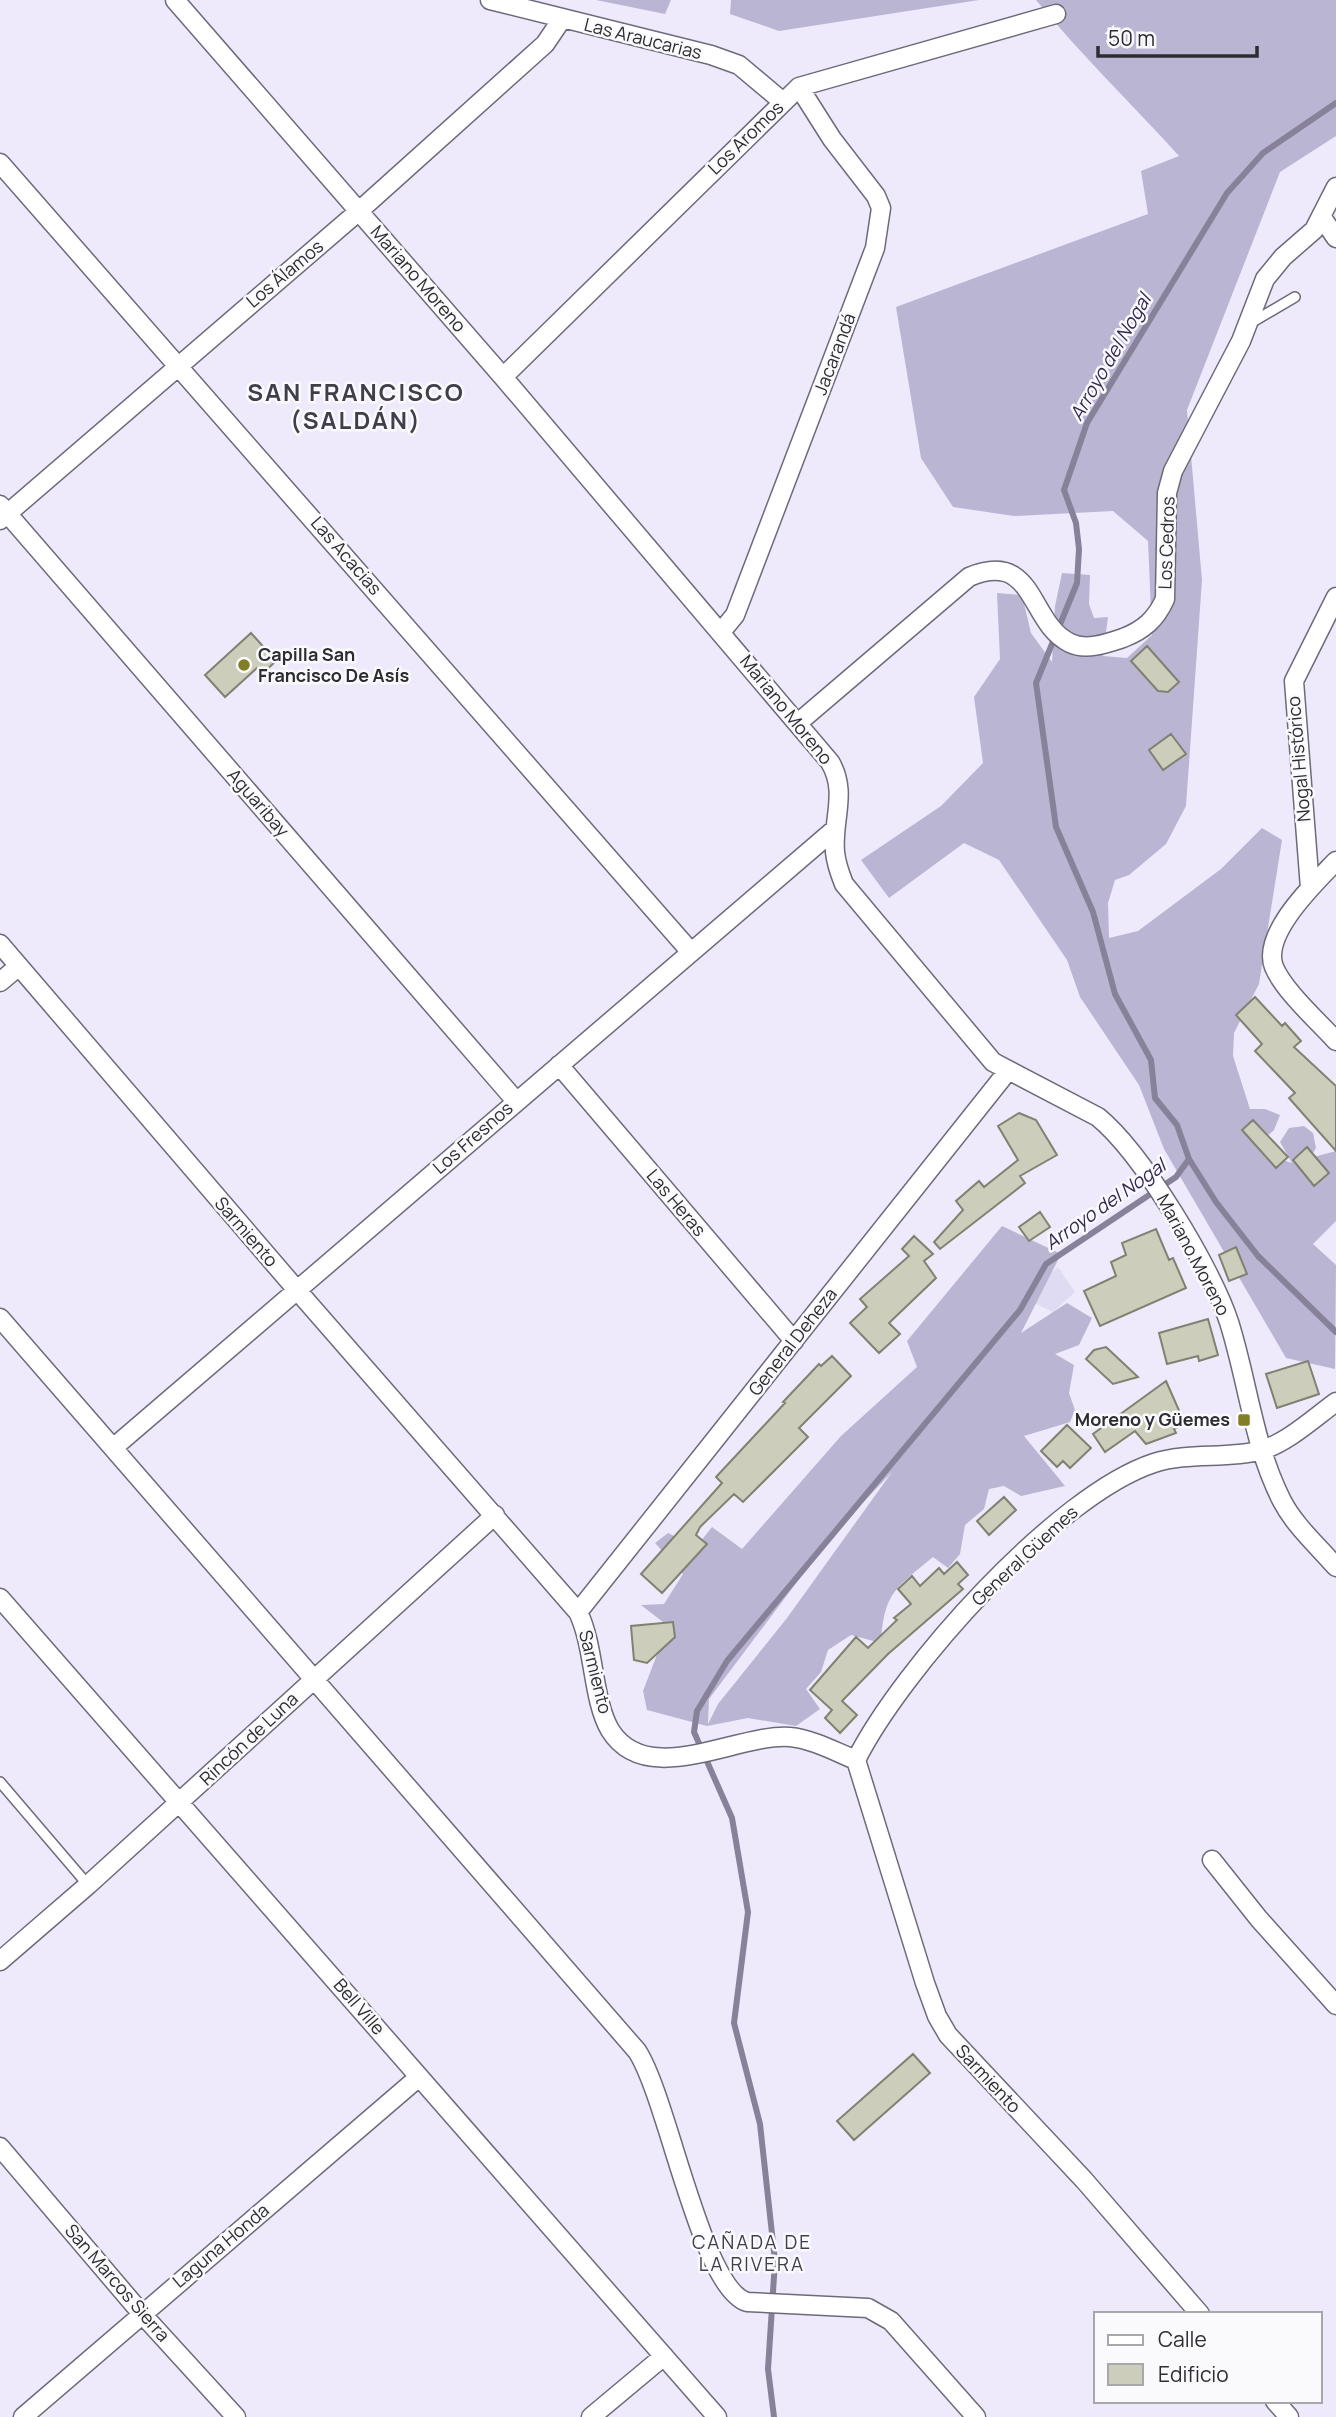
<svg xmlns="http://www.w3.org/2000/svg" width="1336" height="2417" font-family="Manrope,sans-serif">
<rect width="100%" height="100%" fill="#eeeafc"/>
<path fill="#dfdbf3" d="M1058 1267 1075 1292 1053 1312 1028 1300 1037 1286Z"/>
<path fill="#bbb5d4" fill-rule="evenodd" d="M596 0H671L665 14Z
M731 0H979L779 31 730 14Z
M1036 0H1336V136L1280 172 1187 410 1202 580 1186 806 1166 844 1129 875 1115 880 1108 903 1109 938 1138 931 1221 869 1262 828 1282 840 1259 984 1234 1033 1233 1056 1250 1109H1265L1280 1115 1274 1130 1266 1137 1274 1157 1292 1163 1280 1142 1289 1128 1304 1126 1313 1133 1316 1148 1310 1158 1336 1151V1221L1313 1244 1336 1265 1335 1369 1286 1358 1164 1149 1139 1085 1080 997 1067 960 999 860 964 843 889 898 861 860 941 806 983 763 974 697 1000 659 997 593 1022 595 1031 633 1052 662 1055 606 1062 573 1090 575 1089 604 1094 618 1108 617 1103 656 1127 658 1152 635 1148 541 1113 511 1014 516 953 507 921 458 896 307 1148 214 1141 171 1179 156C1132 104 1081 55 1036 0Z
M1002 1226 1061 1254 1021 1333 1067 1303 1092 1318 1079 1345 1055 1354 1074 1365 1069 1393 1075 1410 1070 1422 1024 1436 1065 1486 1021 1496 1004 1486 989 1489 984 1509 965 1525 960 1554 948 1568 933 1557C896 1588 884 1592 881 1643L851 1635 828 1650 821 1672 806 1689 820 1709 796 1726 748 1718 707 1726 647 1710 643 1691 668 1626 641 1605 664 1604 683 1574 655 1543 668 1533 696 1547 712 1527 742 1549 841 1436 917 1367 907 1341ZM892 1472 787 1618 718 1704 708 1724 709 1699 833 1534Z"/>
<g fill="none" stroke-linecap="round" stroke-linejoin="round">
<path stroke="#87829a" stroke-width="6" d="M1189 1159 1216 1202 1258 1256 1336 1332
M774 2417 768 2369 775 2261 760 2124 734 2023 748 1912 732 1818 694 1732 697 1711 727 1661 1020 1310 1046 1264 1176 1177 1189 1159 1177 1125 1155 1098 1151 1060 1115 994 1093 912 1056 827 1036 683 1077 583 1079 549 1076 523 1064 490 1087 423 1227 193 1263 153 1336 103"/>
</g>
<path fill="#cdcdbc" stroke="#808171" stroke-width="2" d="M251 633 276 661 262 674 257 668 225 697 205 675Z
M1147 646 1179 682 1168 692 1158 691 1131 661Z
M1171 734 1186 754 1163 770 1149 750Z
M1255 997 1282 1026 1285 1023 1301 1041 1294 1047 1336 1086V1151L1289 1098 1295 1093 1255 1051 1262 1044 1236 1015Z
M1019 1113 1036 1120 1057 1155 1020 1176 1025 1183 940 1249 934 1242 963 1210 956 1201 979 1181 984 1187 1018 1160 998 1126Z
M1253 1120 1288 1157 1276 1168 1242 1130Z
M1307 1147 1329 1173 1314 1186 1293 1160Z
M1040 1212 1050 1227 1029 1241 1019 1227Z
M1156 1229 1169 1260 1173 1258 1186 1288 1100 1326 1084 1291 1116 1276 1111 1262 1126 1255 1122 1243Z
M914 1236 933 1254 924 1261 936 1278 889 1323 900 1334 879 1353 850 1323 867 1307 860 1299 909 1256 902 1249Z
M1236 1247 1247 1274 1229 1281 1219 1255Z
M1208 1319 1218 1355 1199 1361 1198 1356 1167 1364 1159 1333Z
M1106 1347 1138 1377 1113 1384 1086 1359 1094 1350Z
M832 1356 851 1376 799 1428 808 1437 743 1502 734 1494 700 1527 696 1535 707 1544 662 1593 641 1574 722 1483 716 1477 785 1403 783 1402 819 1364 821 1366Z
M1308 1361 1319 1394 1277 1408 1266 1374Z
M1166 1381 1185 1424 1174 1429 1176 1433 1146 1444 1135 1431 1105 1452 1093 1434Z
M1067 1425 1091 1448 1070 1468 1063 1461 1057 1467 1041 1451Z
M1004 1497 1016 1510 989 1535 977 1521Z
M957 1562 968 1575 958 1584 963 1589 888 1654 842 1701 857 1715 840 1733 825 1718 832 1710 810 1690 856 1637 868 1648 897 1620 894 1618 911 1604 898 1589 912 1576 920 1586 939 1568 944 1574Z
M673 1622 675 1637 647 1663 634 1660 631 1626Z
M913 2054 930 2073 854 2140 837 2121Z"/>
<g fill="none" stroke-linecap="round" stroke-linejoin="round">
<g stroke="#6d6a79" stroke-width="12">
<path id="lane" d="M1249 324 1295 297
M0 1782 88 1885"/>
</g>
<g stroke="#6d6a79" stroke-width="21">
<path id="street" d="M175 0 503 377 830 762C848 792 832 820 835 852 836 863 840 874 844 884L993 1062 1098 1117C1142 1153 1212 1269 1229 1322 1248 1382 1253 1444 1282 1501 1295 1526 1318 1546 1336 1567
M490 0 711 55 739 65 783 102
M0 163 690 951
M1321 216 1336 238
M503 377 799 87 1056 14
M0 505 516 1101
M0 520 359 211 545 44 562 19
M721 632 735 615 875 248 881 208 876 196 832 139 799 87
M799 722 969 577C1036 549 1028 623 1070 643 1086 651 1108 643 1123 638 1144 630 1156 619 1165 599L1167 493 1173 471 1241 341 1265 279 1283 257 1314 230 1336 187
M1336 861C1315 883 1261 934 1274 967 1284 991 1318 1021 1336 1041
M1310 888 1294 681 1336 597
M0 944 296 1289 578 1612C595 1647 592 1699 610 1730 647 1790 737 1733 790 1737 812 1739 836 1752 856 1760
M0 982 19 966
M559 1065 794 1341
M0 1318 637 2051C668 2098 701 2288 747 2302L868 2308 891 2321 976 2417
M113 1448 835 829
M0 1598 717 2417
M578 1612 1007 1072
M856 1760 925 1983 937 2016 948 2035 1084 2180 1200 2314
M856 1760C901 1670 1056 1495 1154 1463 1187 1452 1225 1459 1259 1451 1286 1444 1314 1418 1336 1402
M1212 1860 1259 1919 1336 2005
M0 1961 88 1885 495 1515
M0 2147 142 2314 236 2417
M1275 2401 1289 2417
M23 2417 419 2077
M591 2417 664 2356"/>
</g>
<use href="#lane" stroke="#fff" stroke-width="9"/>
<use href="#street" stroke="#fff" stroke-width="18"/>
</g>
<g fill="#827e26" stroke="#fafafd" stroke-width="2.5">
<circle cx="244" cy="665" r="7"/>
<rect x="1237" y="1413" width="14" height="14" rx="3.5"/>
</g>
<g text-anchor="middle" stroke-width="5" stroke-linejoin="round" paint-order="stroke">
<g font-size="18" fill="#2d2c32" stroke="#fafafd">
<text transform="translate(643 39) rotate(14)" y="6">Las Araucarias</text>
<text transform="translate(746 138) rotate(-44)" y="6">Los Aromos</text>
<text transform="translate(285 274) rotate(-40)" y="6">Los Álamos</text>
<text transform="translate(418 279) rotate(49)" y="6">Mariano Moreno</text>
<text transform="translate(835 354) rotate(-69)" y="6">Jacarandá</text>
<text transform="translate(1167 543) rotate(-88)" y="6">Los Cedros</text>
<text transform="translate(346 556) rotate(49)" y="6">Las Acacias</text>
<text transform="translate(786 710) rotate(51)" y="6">Mariano Moreno</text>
<text transform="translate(1299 759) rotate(-95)" y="6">Nogal Histórico</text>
<text transform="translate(258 803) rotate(49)" y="6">Aguaribay</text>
<text transform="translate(473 1138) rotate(-41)" y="6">Los Fresnos</text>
<text transform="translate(676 1203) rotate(50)" y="6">Las Heras</text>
<text transform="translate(246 1232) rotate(49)" y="6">Sarmiento</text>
<text transform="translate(1193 1255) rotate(62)" y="6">Mariano Moreno</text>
<text transform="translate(793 1342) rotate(-52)" y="6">General Deheza</text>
<text transform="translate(1025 1556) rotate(-43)" y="6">General Güemes</text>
<text transform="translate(595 1672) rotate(76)" y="6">Sarmiento</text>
<text transform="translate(249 1739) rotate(-43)" y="6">Rincón de Luna</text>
<text transform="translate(359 2007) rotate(49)" y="6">Bell Ville</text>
<text transform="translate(988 2079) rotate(47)" y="6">Sarmiento</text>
<text transform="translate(221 2246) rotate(-40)" y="6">Laguna Honda</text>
<text transform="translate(117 2283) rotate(49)" y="6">San Marcos Sierra</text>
</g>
<g font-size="18" font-weight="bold" fill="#2d2c32" stroke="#fafafd" text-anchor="start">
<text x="258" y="661">Capilla San<tspan x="258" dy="21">Francisco De Asís</tspan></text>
<text x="1230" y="1426" text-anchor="end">Moreno y Güemes</text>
</g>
<g font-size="19" font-style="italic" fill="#342852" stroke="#fafafd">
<text transform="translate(1110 357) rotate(-60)" y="7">Arroyo del Nogal</text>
<text transform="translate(1105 1204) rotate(-35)" y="7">Arroyo del Nogal</text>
</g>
<g font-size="19" letter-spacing="2" fill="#413e4c" stroke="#fafafd">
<text x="752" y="2249">CAÑADA DE<tspan x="752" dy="22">LA RIVERA</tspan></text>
</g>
<g font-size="24" font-weight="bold" letter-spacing="2" fill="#413e4c" stroke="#fafafd">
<text x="356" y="401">SAN FRANCISCO<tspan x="356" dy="28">(SALDÁN)</tspan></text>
</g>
</g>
<rect x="1094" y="2312" width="228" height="91" fill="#fafafd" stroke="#a8a8ac" stroke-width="2"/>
<rect x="1108" y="2335" width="35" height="10" fill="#ffffff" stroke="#a8a8ac" stroke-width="2"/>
<text x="1158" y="2347" font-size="21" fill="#2d2c32">Calle</text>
<rect x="1108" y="2364" width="35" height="21" fill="#cdcdbc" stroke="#a8a8ac" stroke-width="2"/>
<text x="1158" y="2382" font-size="21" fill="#2d2c32">Edificio</text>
<path d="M1098 46v10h159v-10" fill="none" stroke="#2d2c32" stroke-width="3.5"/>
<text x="1108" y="46" font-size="21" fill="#2d2c32" stroke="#fafafd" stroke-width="5" paint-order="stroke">50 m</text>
</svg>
